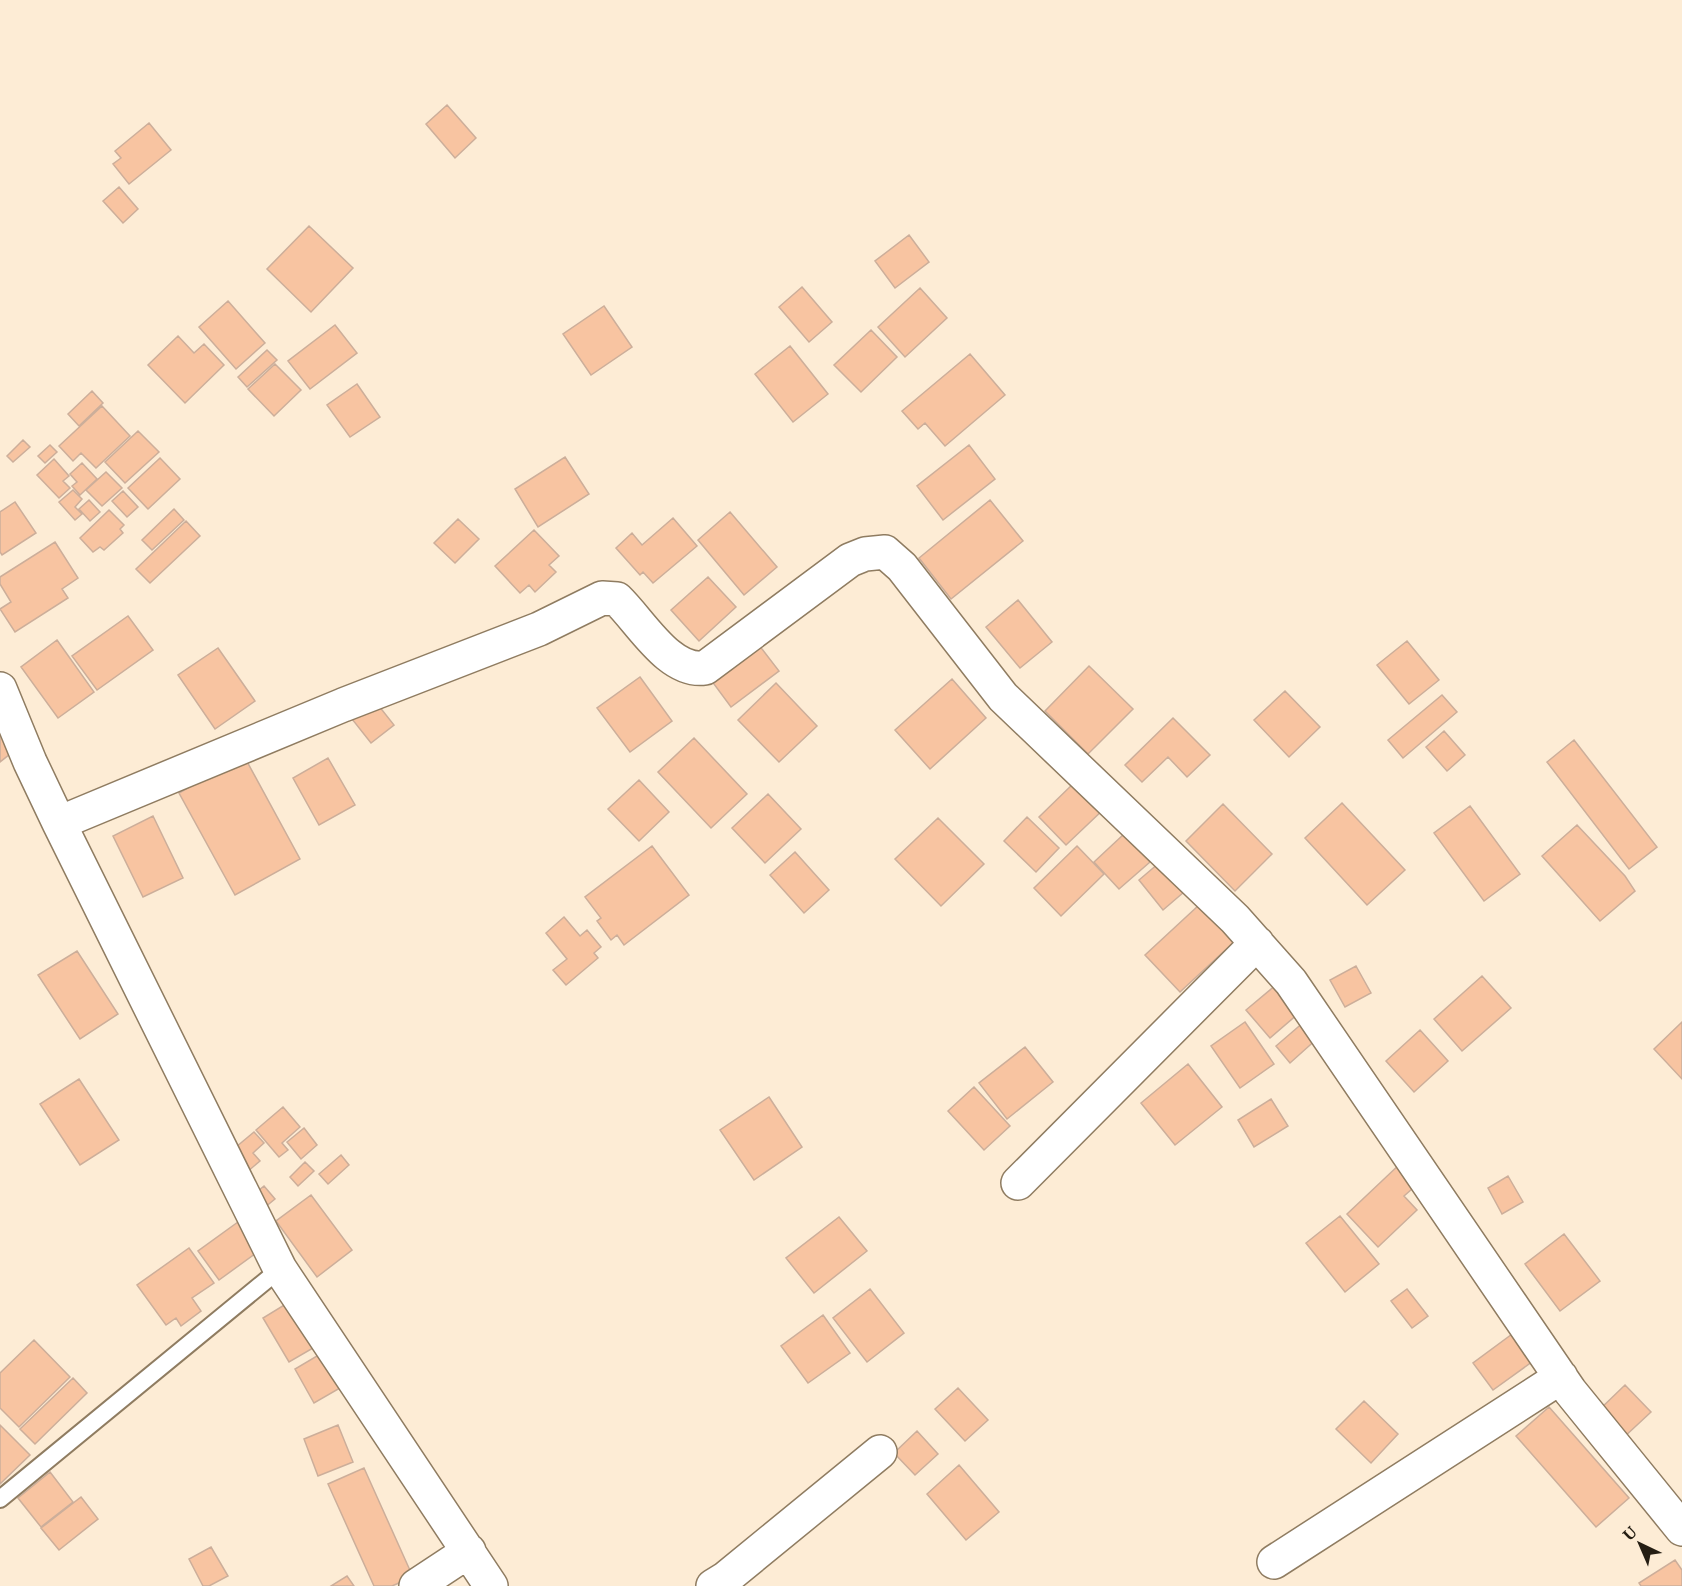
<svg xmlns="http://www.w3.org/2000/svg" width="1682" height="1586" font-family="'IBM Plex Serif',serif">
<rect width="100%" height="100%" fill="#fdecd5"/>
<path fill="#f8c4a1" stroke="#ccae9a" stroke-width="1.5" d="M447 105 476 138 455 158 426 124Z
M149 123 171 150 129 184 113 164 121 158 115 151Z
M119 187 138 209 123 223 103 201Z
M309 226 353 268 311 312 267 269Z
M909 235 929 262 895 288 875 261Z
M802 287 832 322 809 342 779 307Z
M920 288 947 318 905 357 878 327Z
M228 301 265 343 236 369 199 327Z
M604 306 632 347 591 375 563 334Z
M335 325 357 353 310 389 288 361Z
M871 330 897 357 861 392 834 365Z
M178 336 194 353 204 344 224 365 185 403 148 365Z
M790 346 828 394 793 422 755 374Z
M267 350 277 360 247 387 238 377Z
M970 354 1005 395 945 446 925 423 918 429 902 411Z
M275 364 301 390 274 416 248 389Z
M357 384 380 417 350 437 327 405Z
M92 391 103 403 79 426 68 414Z
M102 406 130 436 96 468 81 453 73 461 59 446Z
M138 431 159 452 125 483 105 462Z
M23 440 30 447 13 462 7 456Z
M50 445 57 452 45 463 38 456Z
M969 445 995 479 943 520 917 486Z
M565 457 589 494 538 527 515 489Z
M160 458 180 479 148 509 128 488Z
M54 459 69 476 63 481 70 488 59 498 37 475Z
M82 463 97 479 80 495 72 486 77 482 70 474Z
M106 472 122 488 102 506 86 490Z
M73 490 82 499 75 507 82 514 75 520 59 502Z
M123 491 138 507 127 517 112 501Z
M89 500 100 512 90 521 79 509Z
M990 500 1023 541 951 599 919 558Z
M15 502 36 533 2 555 0 552V512Z
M174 509 184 520 152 550 142 540Z
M109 510 124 525 120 529 123 533 104 550 100 547 93 552 80 538Z
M730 512 777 567 744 595 698 540Z
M673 518 697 546 653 583 643 572 640 575 616 548 632 533 642 545Z
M458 519 479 539 455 563 434 543Z
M186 521 200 536 150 583 136 569Z
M534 530 559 556 549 565 556 572 535 592 529 585 520 593 495 566Z
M55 542 78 578 62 589 68 598 15 632 0 609 11 602 0 584V577Z
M708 577 736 607 699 641 671 610Z
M1018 600 1052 642 1020 668 986 627Z
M128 616 153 650 97 690 72 656Z
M57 640 94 692 58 718 21 667Z
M755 640 779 671 731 707 708 676Z
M1407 641 1439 680 1409 704 1377 665Z
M218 648 255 701 215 729 178 675Z
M1089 666 1133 709 1088 754 1045 711Z
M640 677 672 721 630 752 597 708Z
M952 679 986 718 930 769 895 730Z
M776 683 817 726 779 762 738 720Z
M1285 691 1320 727 1289 757 1254 720Z
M1442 695 1457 712 1403 758 1388 740Z
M371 696 394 725 371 743 348 714Z
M1173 718 1210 755 1187 777 1168 757 1142 782 1125 765Z
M0 730 15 750 0 762Z
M1444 731 1465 755 1447 771 1426 747Z
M694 738 747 794 711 828 658 772Z
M1574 740 1657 847 1629 869 1547 762Z
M244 756 300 859 235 895 179 793Z
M328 758 355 805 319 825 293 778Z
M1078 779 1106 807 1066 845 1039 817Z
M639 780 669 812 639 841 608 809Z
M768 794 801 829 765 863 732 828Z
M1342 803 1405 870 1367 905 1305 838Z
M1223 804 1272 854 1235 891 1186 841Z
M1470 806 1520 874 1484 901 1434 833Z
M153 816 183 878 143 897 113 836Z
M1027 817 1059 848 1036 872 1004 841Z
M938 818 984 864 941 906 895 859Z
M1577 825 1625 876 1635 891 1600 921 1542 856Z
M1124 834 1150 862 1119 889 1094 862Z
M652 846 689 895 624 945 617 935 611 940 597 921 601 918 585 897Z
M1077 846 1104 874 1061 916 1034 888Z
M795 852 829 890 804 913 770 875Z
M1159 863 1184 892 1163 910 1139 880Z
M1199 905 1234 942 1180 992 1145 955Z
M564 917 580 936 587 930 601 947 594 953 598 958 566 985 553 970 567 959 546 933Z
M77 951 118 1014 80 1039 38 975Z
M1356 966 1371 993 1345 1007 1330 980Z
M1482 976 1511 1008 1462 1051 1434 1019Z
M1283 979 1306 1007 1270 1038 1246 1010Z
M1305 1021 1319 1037 1290 1063 1276 1046Z
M1245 1022 1274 1064 1240 1088 1211 1046Z
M1682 1022V1079L1654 1049Z
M1420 1030 1448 1061 1414 1092 1386 1061Z
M1025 1047 1053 1082 1007 1119 979 1083Z
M1188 1064 1222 1107 1175 1145 1141 1103Z
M79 1079 119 1140 80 1165 40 1104Z
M974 1087 1010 1126 984 1150 948 1111Z
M769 1097 802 1147 754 1180 720 1130Z
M1271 1099 1288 1126 1254 1147 1238 1120Z
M283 1107 300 1127 282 1143 288 1150 279 1157 256 1130Z
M304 1128 317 1145 301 1159 287 1142Z
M254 1132 264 1143 253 1153 260 1161 247 1172 230 1152Z
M341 1155 349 1165 328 1184 319 1174Z
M305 1162 314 1171 298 1186 290 1177Z
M1402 1162 1420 1182 1404 1196 1417 1210 1378 1247 1347 1214Z
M1508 1176 1523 1202 1502 1214 1488 1188Z
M264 1186 275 1199 264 1208 253 1195Z
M311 1195 352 1250 317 1277 276 1221Z
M1340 1216 1379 1264 1345 1292 1306 1243Z
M839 1217 867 1251 814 1293 786 1258Z
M238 1222 259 1251 219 1280 198 1251Z
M1564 1234 1600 1281 1560 1311 1525 1264Z
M189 1248 214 1283 192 1298 201 1311 181 1326 176 1318 166 1325 137 1285Z
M870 1289 904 1333 867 1362 833 1318Z
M1407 1289 1428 1316 1412 1328 1391 1301Z
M294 1299 320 1344 289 1362 263 1318Z
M823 1315 850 1353 808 1383 781 1346Z
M1523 1326 1543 1354 1493 1390 1473 1363Z
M34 1340 70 1377 19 1427 0 1408V1373Z
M327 1350 347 1384 314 1403 295 1369Z
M73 1378 87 1393 35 1444 20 1429Z
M1625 1385 1651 1412 1622 1439 1597 1412Z
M958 1388 988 1420 965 1441 935 1409Z
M1364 1401 1398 1434 1371 1463 1336 1429Z
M1549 1407 1629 1498 1596 1527 1516 1436Z
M0 1425 30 1455 0 1484Z
M338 1425 353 1462 318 1476 304 1439Z
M917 1431 938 1454 915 1475 894 1453Z
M959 1465 999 1512 966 1540 927 1494Z
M364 1468 413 1577 392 1586H374L328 1484Z
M50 1472 73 1502 41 1527 18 1498Z
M81 1497 98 1519 59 1550 41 1528Z
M211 1547 228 1576 209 1586H203L189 1559Z
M1675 1560 1682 1570V1586H1641L1639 1583Z
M347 1576 354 1586H331Z"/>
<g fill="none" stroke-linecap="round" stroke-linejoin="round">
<g stroke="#8f7c61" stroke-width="20">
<path id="service" d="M0 1499 280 1269"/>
</g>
<g stroke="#8f7c61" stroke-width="36">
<path id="minor" d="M0 689 30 762 59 823 280 1269 491 1586
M59 823 343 705 539 629 602 598 617 599C641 622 669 673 705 668L850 560 865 554 885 552 902 567 1003 697 1235 919 1291 982 1570 1391 1682 1529
M1018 1183 1257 943
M1274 1562 1561 1377
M416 1586 469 1551
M713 1586 726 1578 880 1452"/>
</g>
<use href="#service" stroke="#fff" stroke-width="16"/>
<use href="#minor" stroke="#fff" stroke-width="33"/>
</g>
<g transform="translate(1640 1544) rotate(316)" stroke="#fdecd5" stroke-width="4.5" paint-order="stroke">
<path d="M0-4.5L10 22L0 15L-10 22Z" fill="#251e13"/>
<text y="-9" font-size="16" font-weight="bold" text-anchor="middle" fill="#251e13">U</text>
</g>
</svg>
